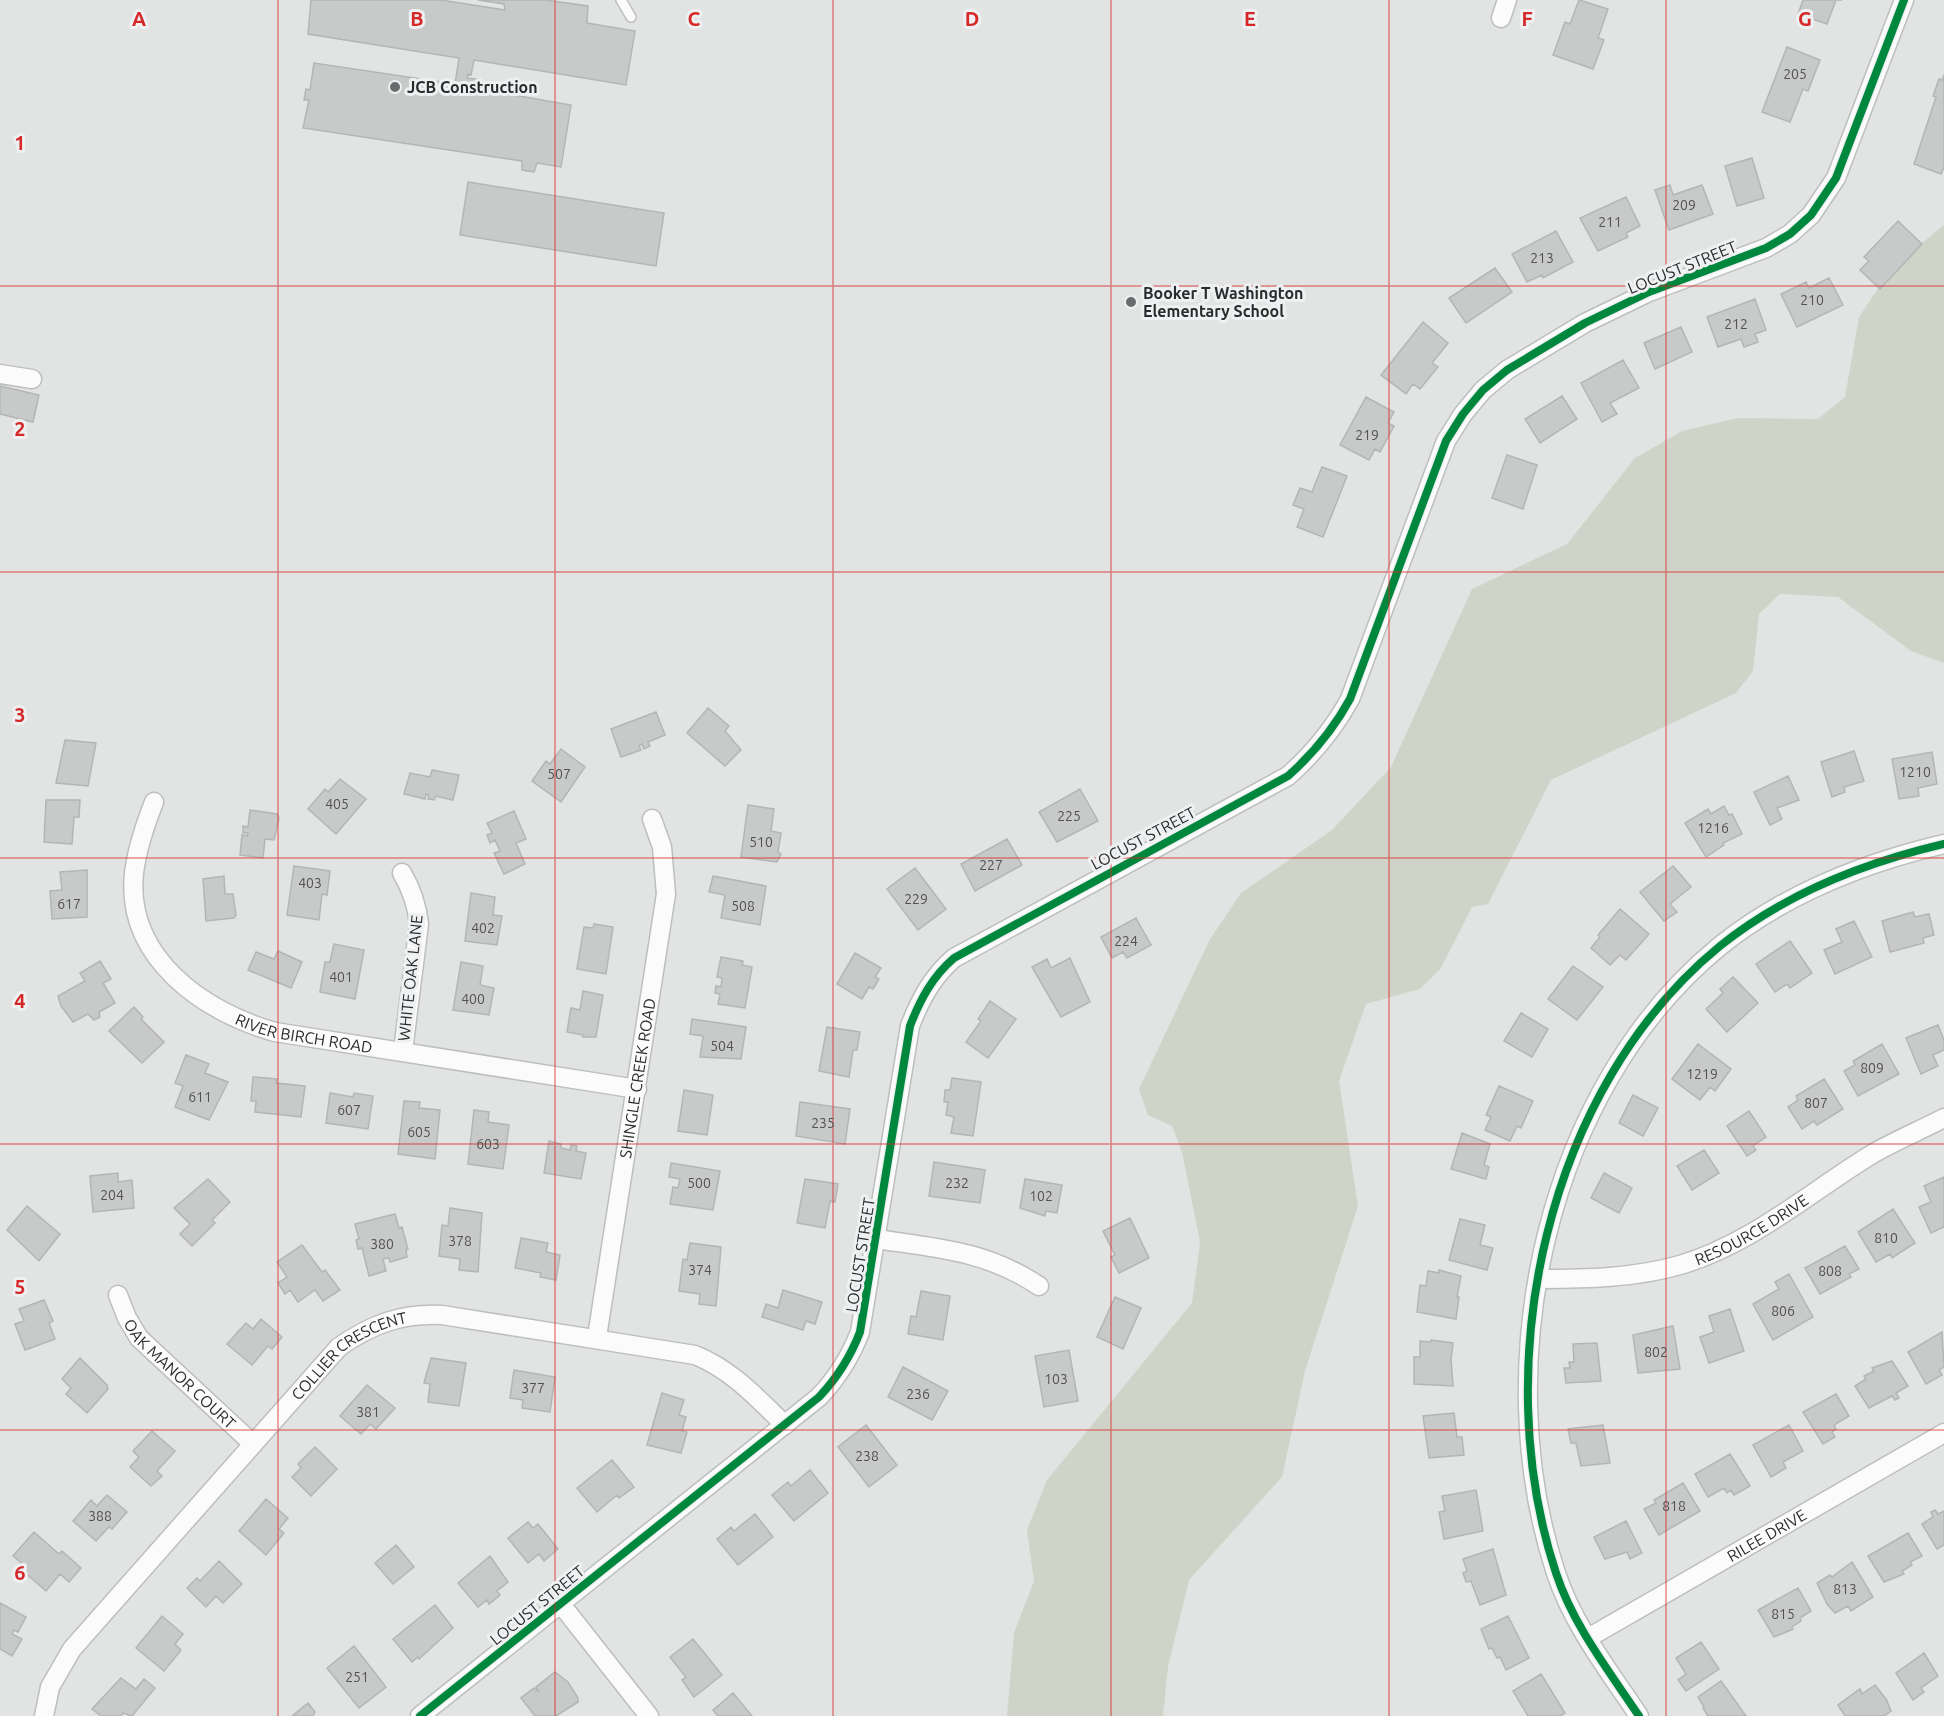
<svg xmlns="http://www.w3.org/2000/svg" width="1944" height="1716" font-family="Ubuntu,sans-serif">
<rect width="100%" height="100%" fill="#e2e3e3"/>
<path fill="#d0d4c8" d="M1944 225V663L1911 651 1838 597 1780 594 1759 614 1753 671 1736 693 1551 780 1488 904 1472 907 1441 968 1420 989 1366 1004 1339 1081 1358 1206 1305 1371 1282 1477 1189 1580 1168 1667 1163 1716H1007L1014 1633 1034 1581 1027 1530 1047 1480 1192 1303 1200 1242 1182 1152 1172 1126 1148 1115 1139 1089 1210 939 1241 893 1332 830 1391 767 1472 589 1567 544 1635 458 1682 431 1738 418 1818 419 1845 397 1859 317 1892 268Z"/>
<path fill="#c8c9c9" stroke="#b4b5b5" stroke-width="1.5" d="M311 0H441L505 10 504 4 478 0H546L588 6 587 23 635 31 626 85 474 60 471 75 468 74 467 78 481 80 479 89 571 105 561 167 537 163 534 172 522 170V161L303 128 309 100H304L306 89 310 90 314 63 455 84 459 58 308 34Z
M1579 0 1608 9 1598 38 1604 40 1593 69 1553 55 1565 22 1570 24Z
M1803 0H1842H1836L1827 24 1798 14Z
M1787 47 1820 60 1808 91 1803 89 1790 122 1762 112Z
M1944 75V167L1941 174 1914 164 1936 97 1933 96 1939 79 1942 80Z
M1752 158 1764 198 1737 206 1725 166Z
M468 182 664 213 656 266 460 235Z
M1670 185 1673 195 1702 185 1713 214 1669 230 1655 190Z
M1626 197 1640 226 1626 233 1628 237 1598 251 1580 218Z
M1898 221 1922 244 1880 289 1860 270 1869 261 1864 257Z
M1556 231 1573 262 1543 278 1542 275 1527 282 1512 254Z
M1495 268 1512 292 1466 323 1449 298Z
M1829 278 1843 305 1797 327 1781 294 1806 282 1809 288Z
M1755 299 1766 330 1755 334 1758 342 1744 347 1741 339 1718 347 1707 317Z
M1423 322 1448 343 1432 363 1438 367 1420 389 1413 384 1406 394 1381 375Z
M1681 327 1692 352 1655 369 1644 343Z
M1623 360 1639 388 1610 403 1617 414 1602 422 1581 383Z
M0 386 39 395 33 422 0 414Z
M1562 396 1577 419 1540 443 1525 419Z
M1366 397 1394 412 1388 423 1394 426 1380 452 1375 449 1369 460 1340 445Z
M1507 455 1537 465 1523 509 1492 498Z
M1322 467 1347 476 1323 537 1297 527 1304 509 1293 505 1300 488 1312 492Z
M708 708 729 726 725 731 741 750 725 766 687 733Z
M656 712 665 735 648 742 650 746 644 749 642 744 639 746 641 750 621 757 611 729Z
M65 740 96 743 88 786 56 783Z
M561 749 585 767 561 802 532 781 546 761 550 764Z
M1854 751 1864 781 1844 787 1845 792 1832 797 1821 762Z
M1932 752 1937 784 1918 788 1919 796 1899 799 1892 759Z
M432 770 459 775 453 800 436 796 434 800 428 799 429 795 426 794 425 799 404 794 410 773 430 777Z
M1788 776 1799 800 1777 808 1782 819 1770 825 1754 792Z
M340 779 366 799 336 834 308 809 325 789 328 792Z
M1080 789 1098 821 1057 842 1039 812Z
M46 800H80L79 817H74L72 844 44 842Z
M748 805 774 809 771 831 781 833 778 852 781 854 777 862 741 857Z
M1724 806 1729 815 1732 814 1742 834 1723 843 1724 845 1706 857 1685 823 1708 809 1711 814Z
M250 810 277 814 279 818 274 840 265 839 263 858 240 855 242 835 247 836 248 833H243V826L248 827Z
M514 811 526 839 516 843 525 864 504 874 494 853 500 851 495 840 490 843 487 835 492 833 487 823Z
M1007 839 1022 865 975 891 961 864Z
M294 866 330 871 327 895 322 894 319 920 287 915Z
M1673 866 1691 887 1670 904 1677 912 1664 921 1640 892Z
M915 868 946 909 918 930 887 889Z
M87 870V917L52 919 50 891 62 890 60 872Z
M224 876 225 894H233L236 915 234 918 206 921 203 879Z
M713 876 766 886 760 925 721 918 725 895 709 892Z
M471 893 495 897 493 915 502 916 497 945 465 941Z
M1620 909 1649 934 1626 960 1620 955 1610 965 1591 948 1600 937 1598 935Z
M1913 912 1915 917 1929 914 1934 935 1923 938 1924 943 1890 952 1882 921Z
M1136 918 1151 945 1127 958 1123 952 1112 958 1101 937Z
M1854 921 1872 957 1835 974 1824 950 1842 942 1836 929Z
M594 924 613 927 606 974 577 969 584 927 593 928Z
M1790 941 1812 973 1790 988 1787 984 1775 992 1756 964Z
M334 944 364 950 355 999 320 992 325 962H330Z
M278 951 302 962 291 988 248 970 256 952 274 959Z
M855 953 881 968 875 977 879 979 873 989 869 987 862 999 837 984Z
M721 957 743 961 742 965 752 967 745 1008 718 1004 720 994 715 993 716 986 721 987 722 978 717 977Z
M1070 958 1090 1002 1061 1017 1032 967 1047 959 1051 968Z
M100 961 111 979 103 983 115 1003 99 1012 100 1017 94 1020 88 1014 73 1022 61 1006 58 996 85 981 80 973Z
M461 962 483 966 480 985 494 988 489 1015 453 1010Z
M1573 966 1603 987 1577 1020 1548 999Z
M1733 977 1758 1003 1727 1032 1706 1009 1723 993 1720 989Z
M583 991 603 995 596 1037H583V1035L567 1032 571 1008 580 1010Z
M990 1001 1016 1019 988 1058 966 1042 981 1021 978 1019Z
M134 1007 143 1017 141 1019 164 1042 142 1063 109 1031Z
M1521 1013 1548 1029 1532 1057 1504 1041Z
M692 1019 746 1027 741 1059 700 1057 703 1036 690 1034Z
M1938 1025 1944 1040V1050L1933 1055 1938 1066 1921 1074 1906 1038Z
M827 1027 860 1032 857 1050H853L849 1077 819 1071Z
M1698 1044 1731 1069 1715 1091 1710 1087 1700 1100 1672 1079Z
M1882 1044 1899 1074 1858 1096 1844 1071 1855 1065 1853 1061Z
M186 1055 209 1064 205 1073 228 1082 209 1120 175 1107 183 1086 175 1083Z
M253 1077 277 1079 276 1083 305 1086 301 1117 255 1112 256 1101H251Z
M952 1078 981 1082 973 1136 951 1133 954 1117 946 1115 948 1102H944L945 1090H950Z
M1824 1079 1843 1109 1817 1125 1814 1121 1802 1129 1788 1107 1798 1100 1796 1096Z
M1499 1086 1533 1101 1521 1128 1517 1126 1510 1141 1485 1130 1491 1117 1486 1115Z
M684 1090 713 1095 707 1135 678 1131Z
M330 1093 353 1097 354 1093 373 1096 368 1129 326 1123Z
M1633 1095 1658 1108 1643 1136 1619 1123Z
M404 1101 420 1102 419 1108 440 1110 435 1159 398 1154Z
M800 1102 850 1109 845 1144 796 1136Z
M474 1110 489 1112 488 1122 509 1125 503 1169 468 1164Z
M1749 1111 1766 1137 1753 1146 1756 1150 1747 1156 1727 1126Z
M1462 1133 1490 1144 1484 1165 1489 1167 1486 1179 1451 1169Z
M549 1141 561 1144V1148L570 1150 571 1145 577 1146 576 1151 586 1153 581 1179 544 1173Z
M1704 1150 1719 1173 1692 1190 1677 1166Z
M934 1162 985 1170 980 1203 929 1196Z
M671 1163 720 1171 713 1210 670 1204 673 1187 678 1188 680 1179 669 1177Z
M118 1173V1182L132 1180 134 1208 93 1212 90 1176Z
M1604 1173 1632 1188 1619 1213 1591 1198Z
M1944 1177V1227L1931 1233 1919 1207 1931 1202 1924 1186Z
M208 1179 230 1202 212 1220 215 1223 192 1246 180 1234 190 1224 174 1208Z
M805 1179 838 1184 835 1202 830 1201 825 1228 797 1223Z
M1025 1179 1062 1185 1057 1213 1046 1211 1045 1216 1020 1208Z
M27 1206 60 1234 39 1261 7 1230Z
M450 1208 482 1213 478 1272 459 1270 460 1259 439 1256 442 1225 448 1226Z
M1893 1209 1915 1243 1892 1258 1890 1254 1876 1262 1858 1232Z
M395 1214 399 1228 402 1227 408 1249 406 1250 407 1257 390 1262 389 1258 383 1259 386 1271 369 1276 362 1248 358 1249 356 1240 359 1239 355 1224Z
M1130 1218 1149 1258 1119 1273 1111 1257 1115 1255 1103 1231Z
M1460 1219 1485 1225 1480 1245 1493 1248 1487 1270 1449 1260Z
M521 1238 548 1243 546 1252 560 1255 556 1280 540 1277 541 1273 515 1268Z
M690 1243 721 1247 716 1306 699 1304 700 1294 679 1291 683 1259 687 1260Z
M302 1245 322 1272 325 1270 340 1290 323 1301 315 1290 298 1302 290 1290 285 1294 278 1283 287 1277 277 1262Z
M1845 1246 1859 1269 1849 1274 1851 1277 1820 1294 1805 1268Z
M1439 1270 1461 1276 1457 1297H1459L1456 1319 1417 1312 1420 1285 1426 1286 1428 1271 1439 1273Z
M1789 1274 1813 1317 1773 1340 1753 1304 1779 1289 1775 1282Z
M783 1290 822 1302 815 1324 806 1321 803 1330 762 1317 766 1304 778 1308Z
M921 1291 950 1296 943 1340 908 1334 911 1316 916 1317Z
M1115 1297 1141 1308 1123 1349 1097 1337Z
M44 1300 53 1321 49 1323 55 1339 25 1350 15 1324 24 1321 19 1309Z
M1730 1309 1744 1351 1709 1363 1700 1337 1714 1332 1709 1316Z
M261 1319 282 1337 272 1349 268 1346 252 1365 227 1344 246 1323 253 1329Z
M1673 1326 1680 1369 1638 1373 1633 1335Z
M1942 1332 1944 1367 1939 1370 1942 1375 1926 1384 1908 1352Z
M1431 1340 1453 1343 1451 1359 1453 1386 1414 1384V1357H1420V1341L1431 1342Z
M1597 1343 1601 1381 1566 1383 1564 1368H1570L1569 1362H1574L1573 1344Z
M1069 1350 1078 1401 1044 1407 1035 1356Z
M80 1358 107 1385 108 1389 87 1413 66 1394 71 1388 62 1379Z
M431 1358 466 1363 459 1406 428 1402 430 1384 424 1383Z
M1892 1361 1908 1386 1896 1393 1899 1398 1895 1400 1892 1396 1869 1408 1855 1386 1866 1379 1864 1376 1874 1371 1872 1368Z
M903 1367 948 1391 932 1420 888 1397Z
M514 1370 555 1377 550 1412 522 1408 523 1400 510 1398Z
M367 1385 395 1408 376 1429 370 1424 361 1434 340 1416Z
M662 1393 684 1400 679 1415 686 1417 682 1431 687 1432 681 1453 647 1445Z
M1836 1394 1849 1416 1834 1425 1836 1429 1832 1432 1835 1437 1823 1444 1803 1412Z
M1454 1413 1457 1437H1462L1464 1455 1429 1458 1423 1416Z
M866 1425 897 1465 869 1487 838 1447Z
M1603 1425 1610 1463 1581 1466 1576 1443H1571L1568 1429Z
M1789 1425 1803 1451 1783 1462 1786 1468 1771 1477 1753 1445Z
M152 1431 175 1451 157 1471 162 1476 151 1486 130 1467 139 1457 133 1451Z
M315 1447 337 1469 311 1496 292 1477 301 1468 298 1464Z
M1730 1454 1750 1486 1734 1495 1731 1490 1727 1493 1724 1488 1708 1497 1695 1474Z
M612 1460 634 1487 619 1498 617 1495 597 1512 577 1488Z
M810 1470 828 1493 794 1521 772 1495 788 1482 791 1486Z
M1683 1483 1700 1511 1659 1535 1644 1509 1656 1503 1654 1500Z
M1476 1490 1483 1531 1444 1539 1439 1512 1445 1511 1442 1496Z
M107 1495 127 1512 112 1529 109 1527 96 1541 73 1521 91 1500 97 1506Z
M266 1499 288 1518 279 1529 284 1533 266 1555 239 1531Z
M1935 1510 1938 1514 1944 1511V1545L1937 1549 1922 1524 1933 1517 1931 1512Z
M755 1514 773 1537 738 1565 717 1539 731 1527 734 1531Z
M1626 1521 1642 1553 1630 1559 1627 1552 1605 1559 1594 1537Z
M528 1522 533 1528 538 1524 558 1549 544 1561 539 1554 528 1563 508 1538Z
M34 1532 59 1554 62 1551 81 1568 69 1582 60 1574 46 1591 23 1571 26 1567 13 1556Z
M1908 1533 1922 1556 1910 1562 1912 1565 1902 1571 1904 1574 1884 1582 1868 1556Z
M396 1545 414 1567 393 1584 375 1563Z
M1493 1549 1506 1595 1480 1605 1471 1581 1466 1582 1463 1573 1467 1571 1463 1559Z
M490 1556 508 1582 497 1591 500 1595 489 1604 487 1600 478 1607 458 1583Z
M219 1561 242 1584 223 1603 216 1596 206 1607 187 1588 197 1578 200 1581Z
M1852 1562 1873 1597 1851 1611 1848 1606 1835 1613 1827 1604 1817 1583 1830 1575 1832 1577Z
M1798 1588 1811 1611 1800 1618 1801 1621 1792 1627 1793 1629 1774 1637 1758 1610Z
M0 1603 26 1617 18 1632 14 1630 12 1634 22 1639 12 1656 0 1649Z
M435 1605 453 1628 419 1659 418 1657 412 1662 393 1639Z
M162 1616 183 1634 175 1644 181 1650 164 1671 136 1648Z
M1508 1616 1529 1658 1506 1670 1500 1657 1497 1658 1492 1648 1489 1649 1481 1629Z
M693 1639 722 1675 694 1697 682 1680 686 1677 670 1657Z
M1701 1642 1719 1669 1686 1691 1678 1680 1686 1674 1676 1658Z
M354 1646 386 1687 359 1708 327 1668Z
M1924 1653 1938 1676 1921 1688 1924 1692 1913 1700 1896 1673Z
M555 1672 568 1682 578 1698V1702L556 1716H535L521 1698 534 1688 539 1692 536 1687Z
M1541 1674 1565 1713 1560 1716H1528L1513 1691Z
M121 1678 136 1689 144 1679 155 1688 132 1716 123 1713 121 1716H101L92 1709Z
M1721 1681 1746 1716H1708L1703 1708 1704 1707 1698 1697Z
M1875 1685 1886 1699 1891 1711 1884 1716H1845L1838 1705 1860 1689 1862 1694Z
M733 1693 752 1716H718L713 1710Z
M308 1703 315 1712 313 1716H292Z"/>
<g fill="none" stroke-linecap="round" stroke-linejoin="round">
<g stroke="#bdbfbf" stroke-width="12">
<path id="lane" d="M621 0 631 17"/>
</g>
<g stroke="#bdbfbf" stroke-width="21">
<g id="street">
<path d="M1501 18 1507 0"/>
<path d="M0 374 32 379"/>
<path id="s1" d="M154 802C145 825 137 848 134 873 125 957 203 1012 275 1032L637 1089"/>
<path d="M402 873C412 890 417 905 419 924L403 1051"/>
<path d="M876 1239C937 1248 987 1251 1039 1286"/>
<path id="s2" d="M1539 1279C1586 1279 1635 1278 1680 1265 1752 1244 1811 1191 1874 1153 1897 1140 1921 1130 1944 1118"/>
<path id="s3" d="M118 1295 127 1318 139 1338 253 1444"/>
<path id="s4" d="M597 1337 666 894 662 847 652 819"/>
<path d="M560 1603 649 1716"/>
<path id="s5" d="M1588 1638 1944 1433"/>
<path id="s6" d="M44 1716 50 1687 72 1649 339 1347C372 1324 402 1313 442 1315L695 1355C732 1370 757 1398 785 1425"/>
<path d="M420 1716 819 1397C838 1377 850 1358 860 1332L910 1026C920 1000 932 977 954 958L1288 776C1314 753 1333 730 1350 699L1446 441 1463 414 1483 390 1507 370 1585 323 1649 292 1766 248 1790 234 1811 215 1836 178 1904 0"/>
<path d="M1639 1716C1609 1671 1573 1625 1556 1573 1487 1365 1546 1088 1720 946 1786 893 1863 863 1944 844"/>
</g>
</g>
<use href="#lane" stroke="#fbfbfb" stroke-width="9"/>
<use href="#street" stroke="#fbfbfb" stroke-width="18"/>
<g stroke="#eef0f1" stroke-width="11">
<path id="cycleway" d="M420 1716 819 1397C838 1377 850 1358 860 1332L910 1026C920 1000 932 977 954 958L1288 776C1314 753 1333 730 1350 699L1446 441 1463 414 1483 390 1507 370 1585 323 1649 292 1766 248 1790 234 1811 215 1836 178 1904 0
M1639 1716C1609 1671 1573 1625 1556 1573 1487 1365 1546 1088 1720 946 1786 893 1863 863 1944 844"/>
</g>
<use href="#cycleway" stroke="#00873e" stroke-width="8"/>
</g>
<path fill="none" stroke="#d62828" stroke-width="1.5" stroke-opacity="0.55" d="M278 0V1716M555 0V1716M833 0V1716M1111 0V1716M1389 0V1716M1666 0V1716M0 286H1944M0 572H1944M0 858H1944M0 1144H1944M0 1430H1944"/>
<g fill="#6a6b6c" stroke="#eef0f1" stroke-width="2">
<circle cx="395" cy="87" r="6"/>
<circle cx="1131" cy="302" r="6"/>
</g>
<g text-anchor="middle" stroke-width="6" stroke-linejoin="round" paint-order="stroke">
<g font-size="14" fill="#525253">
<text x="1795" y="79">205</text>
<text x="1684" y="210">209</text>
<text x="1610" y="227">211</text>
<text x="1542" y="263">213</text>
<text x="1812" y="305">210</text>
<text x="1736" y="329">212</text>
<text x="1367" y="440">219</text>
<text x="1915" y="777">1210</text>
<text x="559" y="779">507</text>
<text x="337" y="809">405</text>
<text x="1069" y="821">225</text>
<text x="1713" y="833">1216</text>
<text x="761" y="847">510</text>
<text x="991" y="870">227</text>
<text x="310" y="888">403</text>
<text x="916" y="904">229</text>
<text x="69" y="909">617</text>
<text x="743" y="911">508</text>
<text x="483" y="933">402</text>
<text x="1126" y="946">224</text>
<text x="341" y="982">401</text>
<text x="473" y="1004">400</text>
<text x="722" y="1051">504</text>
<text x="1872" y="1073">809</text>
<text x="1702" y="1079">1219</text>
<text x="200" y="1102">611</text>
<text x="1816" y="1108">807</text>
<text x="349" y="1115">607</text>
<text x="823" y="1128">235</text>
<text x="419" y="1137">605</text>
<text x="488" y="1149">603</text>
<text x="699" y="1188">500</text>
<text x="957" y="1188">232</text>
<text x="112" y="1200">204</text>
<text x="1041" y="1201">102</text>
<text x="1886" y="1243">810</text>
<text x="460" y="1246">378</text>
<text x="382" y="1249">380</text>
<text x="700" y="1275">374</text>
<text x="1830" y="1276">808</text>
<text x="1783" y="1316">806</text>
<text x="1656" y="1357">802</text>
<text x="1056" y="1384">103</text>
<text x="533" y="1393">377</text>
<text x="918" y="1399">236</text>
<text x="368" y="1417">381</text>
<text x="867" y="1461">238</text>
<text x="1674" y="1511">818</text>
<text x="100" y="1521">388</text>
<text x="1845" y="1594">813</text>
<text x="1783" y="1619">815</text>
<text x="357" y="1682">251</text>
</g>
<g font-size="16" font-weight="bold" fill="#2a2b2c" stroke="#eef0f1" text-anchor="start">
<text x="407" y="93">JCB Construction</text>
<text x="1143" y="299">Booker T Washington<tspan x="1143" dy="18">Elementary School</tspan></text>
</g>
<g font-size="16" fill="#2a2b2c" stroke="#eef0f1">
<text transform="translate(1682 267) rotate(-22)" y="6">LOCUST STREET</text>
<text transform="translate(1143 838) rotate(-28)" y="6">LOCUST STREET</text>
<text transform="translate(410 978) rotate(-84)" y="6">WHITE OAK LANE</text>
<text dy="6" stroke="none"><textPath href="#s1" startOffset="334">RIVER BIRCH ROAD</textPath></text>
<text dy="6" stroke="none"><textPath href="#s4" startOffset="262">SHINGLE CREEK ROAD</textPath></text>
<text dy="6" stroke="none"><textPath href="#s2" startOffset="222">RESOURCE DRIVE</textPath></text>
<text transform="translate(860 1255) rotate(-81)" y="6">LOCUST STREET</text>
<text dy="6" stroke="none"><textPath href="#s6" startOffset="480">COLLIER CRESCENT</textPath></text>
<text dy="6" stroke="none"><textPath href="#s3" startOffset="102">OAK MANOR COURT</textPath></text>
<text dy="6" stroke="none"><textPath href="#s5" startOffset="206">RILEE DRIVE</textPath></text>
<text transform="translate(537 1605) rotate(-39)" y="6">LOCUST STREET</text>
</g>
</g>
<g font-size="20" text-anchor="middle" font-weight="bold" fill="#d62828" stroke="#eef0f1" stroke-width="6" stroke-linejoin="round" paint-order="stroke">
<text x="139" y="26">A</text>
<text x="417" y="26">B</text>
<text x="694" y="26">C</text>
<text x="972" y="26">D</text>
<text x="1250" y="26">E</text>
<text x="1527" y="26">F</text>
<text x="1805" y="26">G</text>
<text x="20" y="150">1</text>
<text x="20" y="436">2</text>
<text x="20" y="722">3</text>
<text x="20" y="1008">4</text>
<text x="20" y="1294">5</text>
<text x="20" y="1580">6</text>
</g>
</svg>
